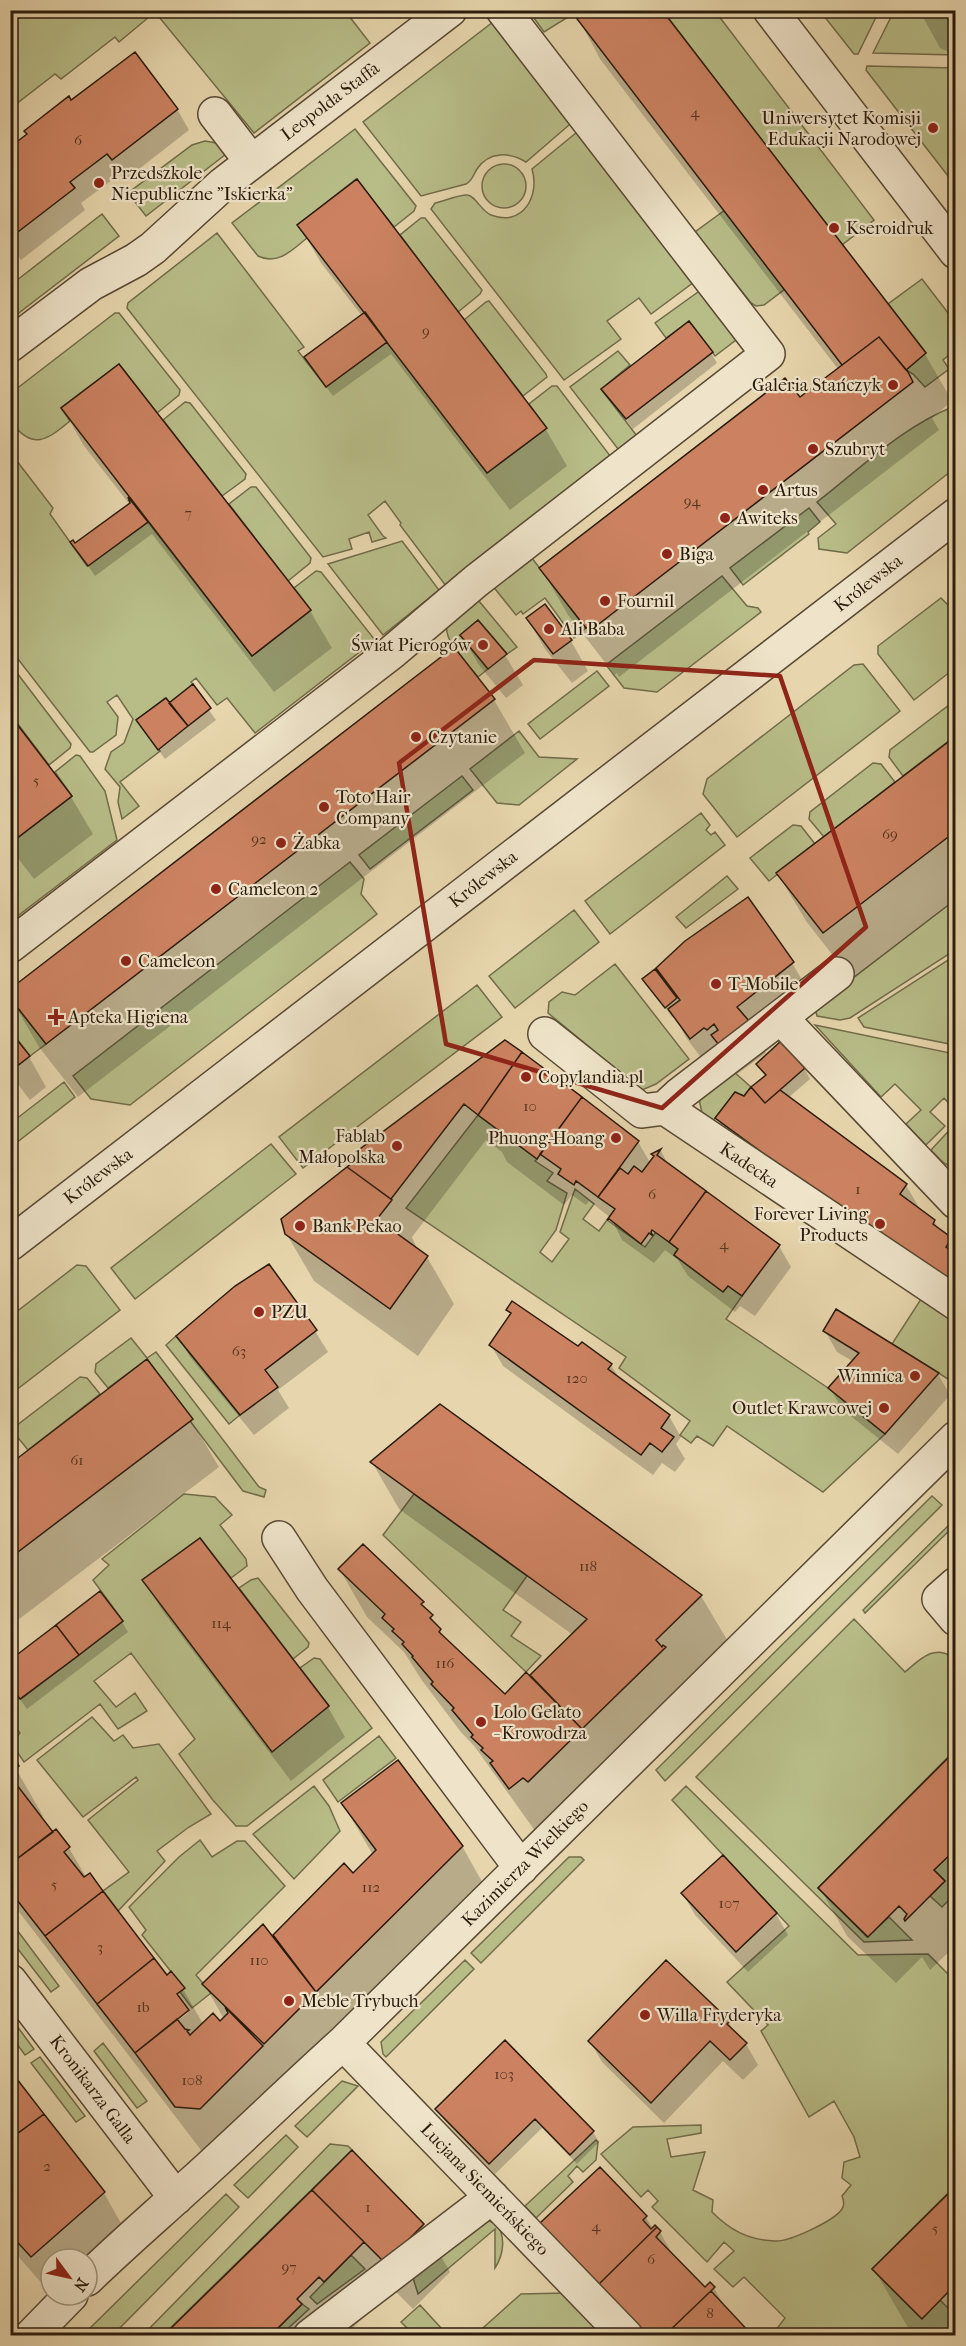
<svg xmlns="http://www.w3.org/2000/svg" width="966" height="2346" font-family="'IM FELL French Canon',serif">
<rect width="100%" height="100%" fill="#e7d6ad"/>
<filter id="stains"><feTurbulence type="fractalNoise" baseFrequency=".00333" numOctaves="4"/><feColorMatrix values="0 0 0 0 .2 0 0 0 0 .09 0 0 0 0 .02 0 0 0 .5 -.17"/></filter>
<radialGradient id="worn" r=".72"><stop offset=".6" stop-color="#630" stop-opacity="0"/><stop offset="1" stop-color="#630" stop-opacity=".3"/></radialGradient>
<path fill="#b8bd88" stroke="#716c4a" stroke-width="1.5" d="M10 11H355L349 16 370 43 254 133 155 12 119 42 115 37 61 79 55 74 11 108Z
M529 11H571L573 14 544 32Z
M663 11H715L874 220 842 245Z
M820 11H879L858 54H854Z
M894 11H933L955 21V55L873 53Z
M493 22 576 119 526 162C510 152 489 151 477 169 473 175 473 180 466 184L421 196 363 122Z
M867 66 955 68V185L866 70Z
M582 128 698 279 651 314 639 298 607 321 621 339 564 380 431 209 435 203C445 201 457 195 467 195 475 195 481 211 491 215 523 227 540 196 532 169Z
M355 129 416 206 414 211 394 227 356 179 298 225 307 238C293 249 278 266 258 256L232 223Z
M205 141 222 144 230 151 146 216 128 193 192 145Z
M482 186a22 22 0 1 1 44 0a22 22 0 1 1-44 0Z
M725 210 785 289 764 305 756 306 751 303 695 232Z
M102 214 119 236 11 319V283L12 284Z
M421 218H425L482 290 480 294 458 312 400 235Z
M217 233 304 347 298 351 326 387 387 342 487 473 546 428 529 404 552 386H557L614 461 446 586 400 525 401 523 385 501 368 515 383 536 386 538 372 542 369 532 349 539 352 549 323 557 127 308 128 303Z
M922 279 955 322V350L943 360 949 369 925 387 913 374 906 370 926 353 888 304Z
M705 287 740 337 715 356 689 321 666 338 655 323Z
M489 301 546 374 547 377 523 396 464 320 486 302Z
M115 313H119L180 390 179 395 157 413 119 364 61 408 70 421C47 440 33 451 11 422V393Z
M618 351 630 365 601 389 637 436 622 454 570 387Z
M185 402 190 403 246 474 245 479 222 496 163 420Z
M955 406V468L847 553 819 549 818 538 836 524 817 502C861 468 903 426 955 406Z
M10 452 53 508 50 514 87 566 148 522 252 656 311 610 294 588 316 571 321 572 375 640 255 733 227 698 217 705 196 678 191 682 193 684 169 703 165 698 137 720 160 751 120 782 139 806 122 819 118 802 120 787 105 769 111 752 124 743 133 719 117 695 107 702 118 717 116 735 93 752H90L11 650Z
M251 487H256L311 558 310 563 288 581 229 504Z
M809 508 820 522 808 532 809 534 743 585 730 568Z
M402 541 439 590 383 635 328 564Z
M528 553 586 628 574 638 545 598 523 614 521 611 516 615 492 585Z
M722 576 747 606 758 608 761 612 657 692 624 688 606 665Z
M474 595 517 647 507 654 478 620 460 635 488 669 478 677C468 664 443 642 447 624Z
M941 598 955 612V668L914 700 878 654V646Z
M863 664 900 711 737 837 703 794 707 779 854 665Z
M597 671 609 686 540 739 528 724Z
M11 672 17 673 71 744 70 748 49 765 11 715Z
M953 702H955V736L903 776 889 757 890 750Z
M519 731 539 757 577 759 519 805 497 803 470 769Z
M76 755 80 756 105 791 117 840 11 921V841L12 842 72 796 55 772Z
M873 763 881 764 895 782 824 837 809 819 810 812Z
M462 776 473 790 370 869 359 855Z
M701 813 710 825 706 830 711 835 715 832 725 845 610 934 585 901Z
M793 825 801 826 815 844 769 881 750 858Z
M350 862 364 879 361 894 377 914 130 1105 91 1099 73 1076Z
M727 876 738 889 686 928 676 917Z
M955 900V949L949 954 850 1018 840 1020 817 1016 815 1007Z
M574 910 599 942 515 1008 489 976Z
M955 957V1045L864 1027 858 1018 948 960 950 961Z
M615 964 689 1059 656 1084 642 1090 548 1013 549 1002 562 992 575 995Z
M477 985 502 1017 303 1168 279 1137Z
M10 998 46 1044 30 1056 11 1031Z
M815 1025 955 1054V1110L944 1098 930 1112 945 1126 926 1145 906 1124 921 1110 895 1084 881 1097Z
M733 1071 751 1087 744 1096 735 1093 712 1122 702 1113 699 1099Z
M64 1082 75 1097 11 1147V1123Z
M478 1115 537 1159 535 1161 553 1173 547 1181 567 1193 556 1230 540 1252 552 1262 569 1239 560 1232 575 1189 594 1204 583 1219 599 1231 607 1220 645 1247 656 1232 678 1249 674 1255 722 1291 728 1286 742 1296 726 1319 828 1388 885 1434 823 1492 727 1426 713 1446 697 1436 691 1443 680 1435 690 1421 619 1368 626 1357 406 1208Z
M955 1124 956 1168C944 1166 939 1158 931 1150Z
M271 1144 296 1174 135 1299 111 1268Z
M77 1265 86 1266 120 1310 11 1394V1316Z
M923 1296 955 1317V1372L948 1379 892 1344Z
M176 1336 240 1415 229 1424 166 1345Z
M131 1338 147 1358 156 1352 259 1487 266 1490 264 1497 243 1491 190 1421 147 1359 108 1388 95 1372 96 1364Z
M80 1377 87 1378 100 1394 28 1450 15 1434 16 1426Z
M184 1494 215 1497 232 1515 220 1525 246 1559 247 1566 231 1578 200 1538 143 1580 272 1751 329 1706 300 1668 314 1658 320 1659 372 1728 247 1826H236L212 1799 179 1754 195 1739 131 1653 94 1681 116 1707 135 1693 147 1711 118 1729 100 1704 24 1762 11 1743 20 1733 11 1722 10 1698 15 1693 21 1699 123 1621 93 1580 109 1565 102 1559Z
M414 1494 527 1576 503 1610 521 1622 511 1636 541 1656 526 1672 383 1535Z
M932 1496 942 1505 665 1781 656 1770Z
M955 1519V1525L865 1613 863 1610Z
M258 1578 309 1643 308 1647 293 1659 239 1588 251 1580Z
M854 1619 905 1672C921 1658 936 1643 955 1659V1750L818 1888 867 1937 889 1917 912 1940 864 1942 696 1777Z
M92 1717 114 1741 123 1735 133 1748 159 1744 211 1814 189 1827 157 1851 165 1861 118 1911 103 1891 129 1872 88 1820 138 1780 136 1777 83 1817 37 1760Z
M379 1736 396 1758 338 1802 323 1780Z
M314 1786 329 1806 340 1831 294 1879 253 1834Z
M686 1786 858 1955 928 1954 955 1981V2186L872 2269 921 2318 940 2300 955 2315V2326L946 2335H772L785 2318 744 2277 733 2287 714 2269 734 2251 724 2242 707 2262 652 2207 658 2201 648 2190 641 2197 601 2154 633 2127 701 2125V2133L667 2139 671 2157 705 2152 693 2190 713 2200 712 2212C730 2230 748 2240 775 2241 789 2242 834 2221 842 2209 845 2205 844 2201 842 2196L851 2185 842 2178 844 2162 860 2157 854 2137 834 2101 809 2117 761 2031 768 2025 727 1982 789 1926 672 1800Z
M200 1840 212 1857 237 1841H245L285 1886 196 1975 211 1993 192 2008 180 1992 184 1988 142 1935 146 1930 129 1907 179 1857Z
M955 1849V1894L942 1907 930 1896 945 1881 934 1870Z
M569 1857H581L584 1860 481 1963 471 1953Z
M11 1922 59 1986 51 1992 11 1940Z
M465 1960 474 1969 386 2057 383 2054 381 2042Z
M11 2018 34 2049 25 2055 11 2036Z
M103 2043 147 2101 137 2108 94 2051Z
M40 2057 85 2116 76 2122 31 2063Z
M342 2081 358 2086 307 2137 295 2126Z
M286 2135 298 2147 248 2198 234 2185Z
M596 2140 598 2142 596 2160 583 2172 577 2166 568 2176 573 2182 536 2218 525 2206Z
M330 2144 348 2146 352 2150 163 2335 142 2336Z
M226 2194 239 2207 113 2335H83Z
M484 2220 496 2223C506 2236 504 2254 495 2268V2229L418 2294 411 2271Z
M351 2255 365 2269 317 2304 310 2297Z
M566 2293 607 2336H474L521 2294Z
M302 2304 309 2309 281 2335 270 2336Z
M420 2305 441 2328 432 2335H407L411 2332 401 2322Z"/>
<path fill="#0003" fill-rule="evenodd" d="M574 10H661L925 354 952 401 932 418 939 430 619 677 617 673 615 675 568 615 541 568 799 399 838 369 600 59Z
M919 10H956V55L940 48Z
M71 102 177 109 189 130 125 180 120 174 81 203 85 210 21 260 10 247V149Z
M299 225 545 428 567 466 510 510 391 354 333 396 312 368 362 316 321 263Z
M711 353 717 363 633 429 603 389Z
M119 366 310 611 332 648 274 692 152 534 95 576 72 542 74 545 130 505 84 446 63 409Z
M528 619 571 641 588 671 572 683 545 649Z
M462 635 505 655 523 685 506 698 479 665Z
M192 686 216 720 165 759 144 731 169 705Z
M494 700 525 753 78 1097 39 1047 10 997Z
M10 719 71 797 93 834 34 879 10 848Z
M956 737V900L852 980 806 921 778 874Z
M792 963 810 993 756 1035 766 1053 737 1074 731 1066 709 1068 687 1039 674 1016 672 1017 644 979 664 980 657 969Z
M10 1034 29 1057 46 1087 30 1100 10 1074Z
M505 1043 638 1142 651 1164 655 1158 653 1155 661 1151 669 1166 779 1246 791 1267 755 1316 740 1306 735 1312 688 1276 678 1260 665 1250 654 1263 622 1240 611 1218 589 1201 586 1205 572 1195 564 1205 507 1162 502 1152 486 1140 412 1237 417 1249 427 1257 454 1304 418 1356 314 1281 286 1233 283 1219Z
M758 1064 804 1068 810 1079 788 1098 906 1185 921 1211 934 1221 940 1231 951 1240 956 1247V1310L734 1148 717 1118 745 1097 766 1077Z
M508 1310 579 1348 582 1344 611 1365 619 1378 669 1416 681 1437 676 1444 685 1459 675 1472 662 1463 653 1475 503 1366 491 1345 511 1316Z
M837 1311 938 1374 950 1395 898 1454 842 1409 830 1388 854 1362 837 1352 825 1331Z
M315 1331 328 1352 278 1390 289 1408 254 1435 190 1357 178 1336Z
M440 1406 701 1596 729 1643 538 1835 475 1747 460 1731 421 1679 404 1652 367 1617 340 1570 422 1603 447 1642 505 1696 530 1677 573 1635 399 1509 372 1462Z
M191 1420 219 1467 10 1626V1465Z
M200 1540 328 1707 345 1737 291 1781 162 1610 144 1580Z
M122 1622 128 1632 27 1709 10 1686Z
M956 1753V1945L930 1970 922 1957 896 1983 847 1936 820 1888Z
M10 1766 16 1769 43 1816 40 1818 52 1834 56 1831 69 1848 86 1877 167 1977 183 1989 203 2024 220 2023 224 2019 204 1984 272 1937 344 1865 353 1875 373 1855 343 1804 462 1846 489 1894 204 2154 10 1900ZM188 2009V2013L172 2025 170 2023Z
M723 1857 776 1914 788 1935 748 1972 695 1915 683 1894Z
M728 2022 735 2034 746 2044 758 2065 743 2080 723 2061 664 2123 602 2062 590 2041Z
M505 2042 593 2132 599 2142 577 2164 542 2128 495 2174 443 2119 437 2109Z
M10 2072 104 2193 131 2241 87 2259H51V2294L10 2247Z
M352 2152 423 2225 450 2272 413 2309 392 2288 352 2329 347 2324 335 2336H165Z
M600 2169 646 2217 653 2229 655 2227 660 2232 675 2259 705 2289 714 2288 726 2309 752 2336H632L570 2270 542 2223Z
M956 2188V2336H916L907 2326 874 2269Z"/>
<path fill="#cc8261" stroke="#2a1a0b" stroke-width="1.5" d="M662 10 926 353 906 370 879 337 842 365 571 11Z
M933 10H956V21Z
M135 52 178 109 112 160 107 154 70 182 75 188 10 238V147L27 134 24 131 69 96 71 100Z
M357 179 547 428 487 473 297 225Z
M365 312 387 342 326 387 304 357Z
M689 321 713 352 626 419 601 389Z
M879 337 908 372 913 382 591 630 589 627 586 628 539 568 785 378 800 397Z
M119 364 311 610 252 656 61 408Z
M128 497 148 522 88 566 70 542 73 540 75 543 130 503Z
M545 604 572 640 553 654 526 618Z
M478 620 507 654 488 669 460 635Z
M454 647 495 699 46 1044 10 998V989Z
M193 684 211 708 188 726 169 703Z
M166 698 188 726 158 750 136 720Z
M10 715 72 796 12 842 10 841Z
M956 736V831L823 933 776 873Z
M748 897 794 962 737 1007 750 1022 719 1045 711 1035 718 1030 714 1024 707 1030 704 1028 690 1039 668 1009 680 1000 656 968 685 941Z
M655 969 677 998 665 1008 642 979Z
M10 1031 30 1056 12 1070 10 1069Z
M505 1040 522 1052 478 1115 464 1104 391 1199 347 1167 360 1157 356 1152Z
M781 1041 805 1068 765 1103 751 1087 766 1075 756 1064Z
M522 1052 582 1097 537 1159 478 1115Z
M751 1087 765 1103 780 1090 907 1184 900 1194 935 1220 933 1224 952 1238 946 1247 956 1254V1289L953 1292 715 1118 735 1092 744 1096Z
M582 1097 639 1141 598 1197 576 1181 574 1185 558 1174 561 1169 540 1154Z
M661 1149 657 1155 706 1191 669 1242 652 1230 651 1232 653 1236 649 1233 641 1244 609 1219 607 1220 615 1209 598 1197 620 1168 628 1174 634 1166 642 1172 654 1156 651 1154Z
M347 1167 392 1200 377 1219 428 1256 390 1309 285 1234 281 1219Z
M706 1191 780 1245 742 1296 728 1286 723 1292 674 1255 678 1249 669 1242Z
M269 1264 317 1330 265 1370 278 1387 240 1415 176 1336 235 1286Z
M512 1301 578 1346 582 1342 612 1364 608 1369 670 1415 661 1428 674 1437 662 1452 650 1443 641 1455 489 1345 511 1313 506 1310Z
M836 1309 939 1373 885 1434 828 1388 859 1353 823 1331Z
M147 1359 193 1419 10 1558V1464Z
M440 1404 702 1595 656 1640 662 1647 663 1645 666 1647 582 1729 530 1675 587 1619 370 1462Z
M200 1538 329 1706 272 1752 142 1580Z
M363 1544 424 1602 421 1604 433 1615 430 1618 441 1629 439 1632 505 1694 526 1672 582 1729 528 1782 523 1778 509 1789 490 1763 493 1761 481 1750 483 1748 471 1737 473 1735 452 1710 454 1708 431 1684 433 1682 412 1657 413 1656 402 1644 404 1642 392 1631 394 1629 382 1618 385 1614 338 1569Z
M100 1591 123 1621 79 1655 56 1625Z
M56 1625 79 1655 20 1699 10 1686V1660Z
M956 1750V1849L934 1870 945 1881 905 1921 904 1919 907 1914 899 1906 868 1937 818 1888Z
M398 1760 463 1846 316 1992 273 1935 344 1863 353 1873 376 1850 341 1803Z
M10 1764 13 1767 18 1764 19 1766 10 1773Z
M10 1776 53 1832 10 1864Z
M56 1829 70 1847 64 1852 84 1877 90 1873 103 1891 45 1936 10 1891V1864Z
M723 1855 777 1913 736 1952 681 1893Z
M103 1891 154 1958 97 2004 45 1936Z
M263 1924 316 1992 264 2044 202 1984Z
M154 1958 167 1975 171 1971 185 1988 177 1994 189 2010 135 2053 97 2004Z
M666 1960 730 2021 727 2024 747 2043 730 2060 710 2041 651 2103 588 2041Z
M225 2007 263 2046 200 2109 175 2107 135 2053 177 2019 185 2029 189 2030 187 2031 190 2035 213 2013 220 2021 228 2013Z
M505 2040 594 2131 570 2155 535 2119 489 2164 435 2109Z
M10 2070 44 2114 10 2139Z
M44 2114 105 2192 31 2257 10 2234V2139Z
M352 2150 424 2224 385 2263 312 2190Z
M600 2167 647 2216 643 2220 651 2229 655 2225 657 2227 599 2284 540 2223Z
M956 2186V2290L953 2287 922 2319 872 2269Z
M312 2190 364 2242 324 2282 319 2277 297 2299 302 2304 270 2336H163Z
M657 2227 661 2231 656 2237 705 2287 710 2282 715 2287 664 2336H649L599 2284Z
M711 2291 753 2336H664Z"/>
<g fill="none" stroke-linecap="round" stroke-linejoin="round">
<g stroke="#594934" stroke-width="36">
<path id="minor" d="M770 10 956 252
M215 114 251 161
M10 345 91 284 136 260 153 248 223 184 450 10
M10 946 391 653 476 581 768 354 503 10
M781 1018 956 1202
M545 1034 642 1111 665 1108 956 1303
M665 1108 680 1094 837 974
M10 1244 956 515
M279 1538 312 1589 521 1868
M956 1584 939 1599 956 1619
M10 1981 176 2198
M343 2043 626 2336
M87 2279C121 2246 157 2215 192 2183 243 2137 292 2089 343 2043L956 1438
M31 2336 71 2295
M310 2336 492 2197"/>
</g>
<use href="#minor" stroke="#efe4ca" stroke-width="33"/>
</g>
<path fill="none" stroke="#8f2418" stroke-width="4.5" stroke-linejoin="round" d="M534 660 780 676 866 927 662 1108 446 1044 399 763Z"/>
<g fill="#8f2418" stroke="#efe4ca" stroke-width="2">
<circle cx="933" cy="128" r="6"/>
<circle cx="99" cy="183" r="6"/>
<circle cx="834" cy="228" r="6"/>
<circle cx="893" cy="385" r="6"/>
<circle cx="813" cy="449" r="6"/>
<circle cx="763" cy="490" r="6"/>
<circle cx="725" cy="518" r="6"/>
<circle cx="667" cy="554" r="6"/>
<circle cx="605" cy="601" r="6"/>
<circle cx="549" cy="629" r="6"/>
<circle cx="483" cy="645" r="6"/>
<circle cx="416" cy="737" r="6"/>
<circle cx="324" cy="807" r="6"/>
<circle cx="281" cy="843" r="6"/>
<circle cx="216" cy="889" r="6"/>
<circle cx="126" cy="961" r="6"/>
<circle cx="716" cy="984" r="6"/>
<path d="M53 1008h6v6h6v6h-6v6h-6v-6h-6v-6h6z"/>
<circle cx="526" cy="1077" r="6"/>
<circle cx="616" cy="1138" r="6"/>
<circle cx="397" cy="1146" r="6"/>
<circle cx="880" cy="1224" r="6"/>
<circle cx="300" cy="1226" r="6"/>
<circle cx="259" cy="1312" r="6"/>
<circle cx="915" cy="1376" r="6"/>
<circle cx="884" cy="1408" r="6"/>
<circle cx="481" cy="1722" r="6"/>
<circle cx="289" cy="2001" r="6"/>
<circle cx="645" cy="2015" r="6"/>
</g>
<g text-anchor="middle" stroke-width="4.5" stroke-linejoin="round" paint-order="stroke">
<g font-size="15" fill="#523420">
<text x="695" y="117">4</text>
<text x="78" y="145">6</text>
<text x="426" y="336">9</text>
<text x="692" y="506">94</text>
<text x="188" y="518">7</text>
<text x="36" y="785">5</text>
<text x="890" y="839">69</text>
<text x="259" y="844">92</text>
<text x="530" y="1111">10</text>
<text x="858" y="1194">1</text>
<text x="652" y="1199">6</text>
<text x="724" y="1249">4</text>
<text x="239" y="1356">63</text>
<text x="577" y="1383">120</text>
<text x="77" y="1465">61</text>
<text x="588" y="1571">118</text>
<text x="221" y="1628">114</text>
<text x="445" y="1668">116</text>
<text x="54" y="1889">5</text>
<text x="371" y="1892">112</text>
<text x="729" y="1908">107</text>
<text x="100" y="1952">3</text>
<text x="259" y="1965">110</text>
<text x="143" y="2012">1b</text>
<text x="504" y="2079">103</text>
<text x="192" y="2085">108</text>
<text x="47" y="2171">2</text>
<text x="368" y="2212">1</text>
<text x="596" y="2231">4</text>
<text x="935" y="2233">5</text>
<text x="651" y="2264">6</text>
<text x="289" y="2272">97</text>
<text x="710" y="2318">8</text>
</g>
<g font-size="18" fill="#2a1a0b" stroke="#efe4ca">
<text transform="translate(330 101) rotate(-37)" y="6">Leopolda Staffa</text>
<text transform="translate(868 583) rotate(-38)" y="6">Królewska</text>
<text transform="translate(483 879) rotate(-38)" y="6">Królewska</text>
<text transform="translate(749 1165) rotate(34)" y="6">Kadecka</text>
<text transform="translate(98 1176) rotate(-37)" y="6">Królewska</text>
<text transform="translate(525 1863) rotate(-45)" y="6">Kazimierza Wielkiego</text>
<text transform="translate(93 2089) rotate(53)" y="6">Kronikarza Galla</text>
<text transform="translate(485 2189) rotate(46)" y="6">Lucjana Siemieńskiego</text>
</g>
<g font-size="18" fill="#2a1a0b" stroke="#efe4ca" text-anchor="start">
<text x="921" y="124" text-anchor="end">Uniwersytet Komisji<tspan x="921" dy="21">Edukacji Narodowej</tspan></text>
<text x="111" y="179">Przedszkole<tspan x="111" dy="21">Niepubliczne "Iskierka"</tspan></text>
<text x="846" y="234">Kseroidruk</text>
<text x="881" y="391" text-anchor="end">Galeria Stańczyk</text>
<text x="825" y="455">Szubryt</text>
<text x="775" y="496">Artus</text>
<text x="737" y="524">Awiteks</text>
<text x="679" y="560">Biga</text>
<text x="617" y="607">Fournil</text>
<text x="561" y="635">Ali Baba</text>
<text x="471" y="651" text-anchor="end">Świat Pierogów</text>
<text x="428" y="743">Czytanie</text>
<text x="336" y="803">Toto Hair<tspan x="336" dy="21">Company</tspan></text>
<text x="293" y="849">Żabka</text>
<text x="228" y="895">Cameleon 2</text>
<text x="138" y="967">Cameleon</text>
<text x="728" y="990">T-Mobile</text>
<text x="68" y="1023">Apteka Higiena</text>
<text x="538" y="1083">Copylandia.pl</text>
<text x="385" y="1142" text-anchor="end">Fablab<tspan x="385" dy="21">Małopolska</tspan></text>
<text x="604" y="1144" text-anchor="end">Phuong-Hoang</text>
<text x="868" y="1220" text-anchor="end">Forever Living<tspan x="868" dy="21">Products</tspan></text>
<text x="312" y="1232">Bank Pekao</text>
<text x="271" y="1318">PZU</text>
<text x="903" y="1382" text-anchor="end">Winnica</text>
<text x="872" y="1414" text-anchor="end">Outlet Krawcowej</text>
<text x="493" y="1718">Lolo Gelato<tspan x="493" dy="21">- Krowodrza</tspan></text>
<text x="301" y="2007">Meble Trybuch</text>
<text x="657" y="2021">Willa Fryderyka</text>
</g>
</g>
<rect width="966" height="2346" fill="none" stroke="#e7d6ad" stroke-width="36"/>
<rect x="12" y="12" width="942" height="2322" fill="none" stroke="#2a1a0b" stroke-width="3"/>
<rect x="18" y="18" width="930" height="2310" fill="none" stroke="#2a1a0b" stroke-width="1.5"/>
<g transform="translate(69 2277) rotate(123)"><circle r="28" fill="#efe4ca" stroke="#a0937e" stroke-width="1.5"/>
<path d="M0-4.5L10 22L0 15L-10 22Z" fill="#8f2418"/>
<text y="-9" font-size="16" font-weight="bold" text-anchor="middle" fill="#2a1a0b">N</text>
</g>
<rect width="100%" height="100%" filter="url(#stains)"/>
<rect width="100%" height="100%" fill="url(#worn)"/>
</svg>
